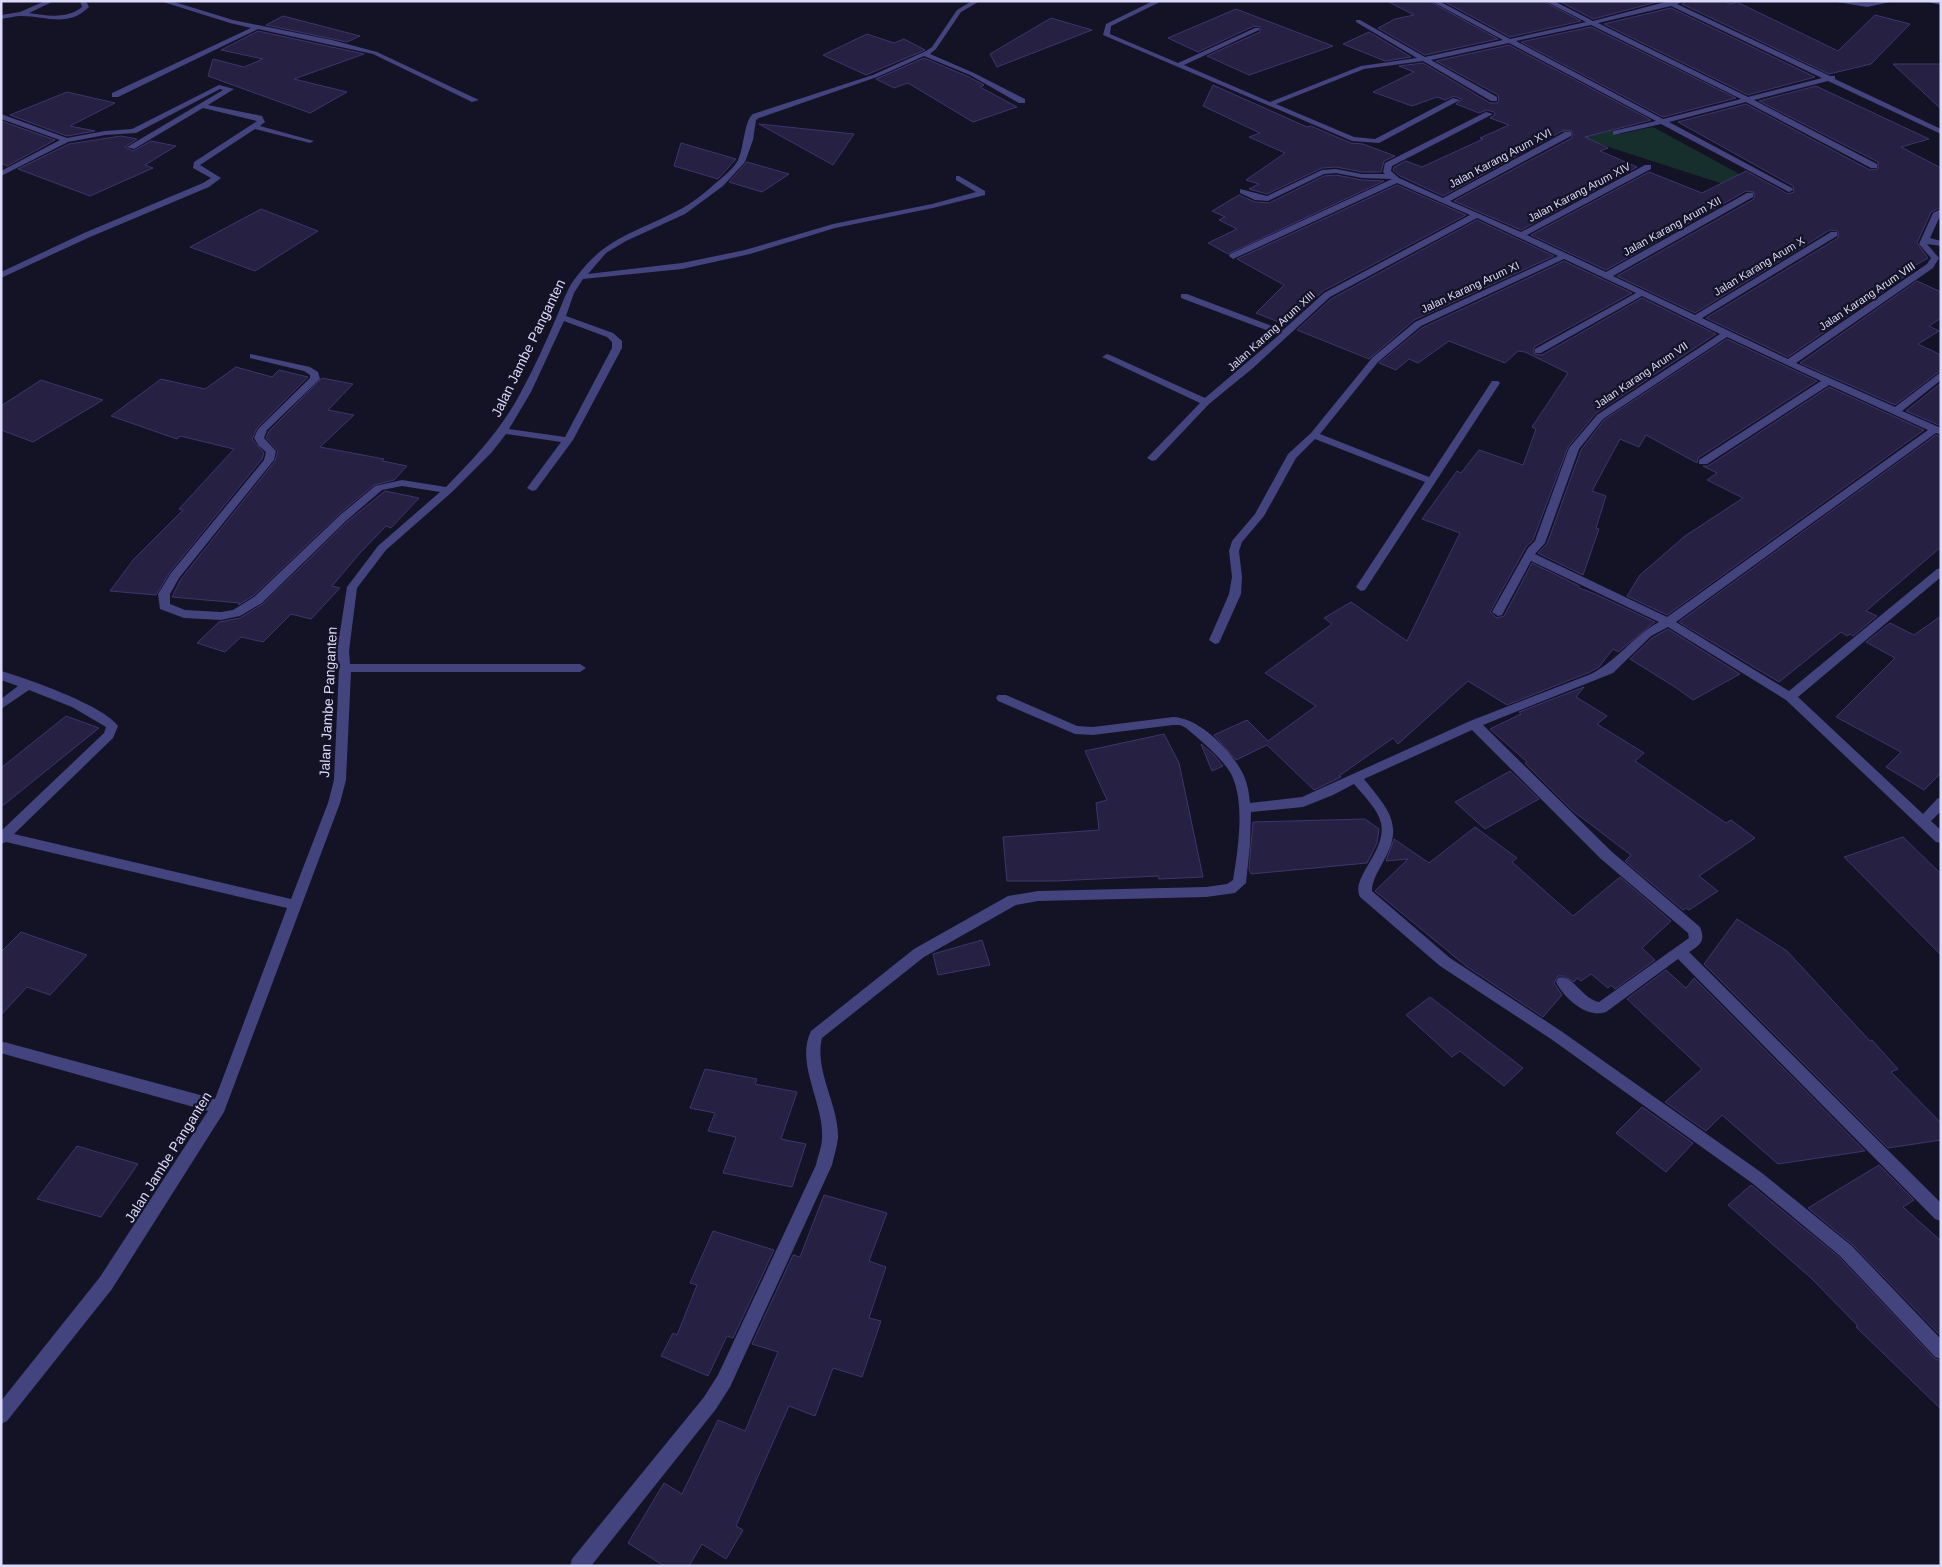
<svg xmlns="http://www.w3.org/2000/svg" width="1942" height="1567" font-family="Arial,sans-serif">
<rect width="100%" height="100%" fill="#141225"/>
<path fill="#162e2c" d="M1506 114 1590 120 1620 134 1653 127 1769 190 1844 223Z"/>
<path fill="#262043" stroke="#3e356d" d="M1387 1H1429L1498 39 1425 55 1378 28 1395 19 1414 15Z
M1443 1H1543L1581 21 1510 37Z
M1559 1H1661L1593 19Z
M1687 1H1725L1730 4 1737 2 1838 51 1875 15 1910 24 1871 64 1829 74 1682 4Z
M1671 8 1815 77 1748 95 1604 24Z
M1236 9 1333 46 1249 75 1207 56 1260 32V27L1254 26 1198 52 1168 38Z
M283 16 360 36 347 42 266 25Z
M1051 18 1092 30 997 67 990 54Z
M1591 27 1736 98 1663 117 1521 42Z
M258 31 364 54 294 79 347 92 310 113 208 76 213 59 244 67 263 59 221 50Z
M1369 32 1411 57 1385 61 1343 44Z
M867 34 894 43 904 39 925 50 866 75 823 55Z
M1509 45 1651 120 1585 137 1608 148 1600 151 1637 167 1521 230 1454 201 1572 138V131L1564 130 1443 196 1400 176 1393 170 1394 167 1406 161 1422 167 1483 139 1480 138 1509 125 1490 118 1495 115 1494 112 1487 110 1479 113 1456 104 1462 99 1454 96 1445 100 1437 97 1412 106 1373 92 1414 72 1399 66 1423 63 1490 103H1497L1499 101 1498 95 1436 61Z
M924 58 969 77 984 85 980 87 1017 107 973 122 908 83 894 88 876 79Z
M1893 64H1941V109Z
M1213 85 1307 127 1311 126 1351 143 1363 144 1395 156 1384 161 1381 172H1362L1336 167 1322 168 1267 194 1249 189 1259 184 1246 180 1285 153 1249 137 1260 133 1203 106Z
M1816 86 1929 139 1901 147 1941 168V207L1931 212 1917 243 1928 258 1901 274 1905 276 1788 357 1706 318 1838 238V231L1830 230 1695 313 1617 276 1754 199V192L1746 191 1606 270 1531 235 1649 172 1702 193 1746 171 1788 194 1794 192 1793 186 1678 122 1746 104 1870 170 1878 169V162L1759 101Z
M67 92 115 103 70 126 95 131 67 136 10 115Z
M1 121 55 140 7 166 1 163Z
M759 124 854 134 833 165Z
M121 136 137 139 125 147 133 151 151 141 176 146 145 165 153 168 90 196 18 169 69 144Z
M681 143 736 159 718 179 674 166Z
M747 162 789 174 762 192 729 182Z
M1336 175 1362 180 1384 181 1228 254 1208 243 1237 229 1219 220 1225 217 1212 211 1239 195 1255 202 1269 203 1324 176Z
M1397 185 1466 215 1323 291 1286 325 1256 313 1284 285 1237 259Z
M261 209 318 231 255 271 190 247Z
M1477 220 1554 256 1414 320 1369 359 1297 330 1331 299Z
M1564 261 1632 293 1534 347V354L1542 355 1642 298 1716 334 1596 413 1568 447 1533 540 1526 547 1490 612 1497 618 1504 616 1532 563 1579 586V588L1593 593 1655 622 1618 652 1613 649 1599 667 1590 672 1507 705 1468 681 1398 744 1393 738 1339 776 1341 777 1314 790 1267 745 1236 760 1214 735 1247 720 1268 741 1316 706 1265 673 1332 624 1324 618 1351 602 1407 641 1460 533 1422 519 1457 471 1461 473 1479 450 1523 465 1536 429 1532 427 1568 373 1525 352 1518 351 1505 363 1449 341 1418 363 1409 359 1396 370 1379 363 1422 328Z
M1917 281 1941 292V318L1929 326 1939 331 1918 344 1941 355V370L1895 405 1800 363Z
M1727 339 1817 381 1698 458 1697 463 1646 435 1639 447 1620 439 1592 491 1606 496 1596 528 1599 529 1583 575 1538 553 1547 544 1581 450 1604 420Z
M236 367 272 377 279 370 308 377 257 428 252 439 264 453 262 459 170 572 156 595 110 591 134 559 183 510 179 509 234 449 180 436 177 439 111 416 161 379 205 389Z
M322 378 353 384 328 410 354 415 320 447 384 459 382 461 407 466 394 480 374 485 338 515 253 596 238 605 240 603 172 597 181 579 275 461 278 451 266 438 269 431Z
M41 380 103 400 33 442 1 430V406Z
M1941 383V426L1906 411Z
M1829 387 1924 430 1667 615 1627 596 1640 575 1685 536 1743 498 1707 480 1717 473 1703 466H1708Z
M1936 435 1941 437V547L1866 611 1877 616 1853 636 1850 634 1847 636 1841 632 1779 682 1679 622Z
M385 491 419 498 391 528 386 526 360 553 332 586 340 588 311 619 291 614 263 642 241 637 225 652 197 643 219 622 240 618 263 604 348 521Z
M1941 616V773L1924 790 1886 767 1901 752 1836 717 1895 658 1866 642 1890 623 1914 635Z
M1668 629 1740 674 1693 700 1675 687 1630 659 1652 638Z
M1584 687 1576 697 1607 716 1597 724 1644 753 1635 761 1726 823 1731 820 1755 838 1699 876 1718 891 1689 910 1686 908 1683 910 1625 861 1631 855 1573 811 1525 763 1527 762 1490 729 1521 714 1519 712Z
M66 716 99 728 1 807V768Z
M1164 734 1179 763 1203 877 1159 879 1158 876 1055 881H1007L1003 837 1099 830 1096 803 1107 800 1085 751Z
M1201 744 1214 755 1223 766 1212 771Z
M1510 771 1539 799 1485 829 1455 802Z
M1365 819 1379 829 1377 843 1367 863 1251 874 1249 869 1253 822Z
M1475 827 1517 858 1512 862 1573 916 1620 877 1671 921 1642 948 1655 960 1615 989 1611 985 1608 988 1591 974 1581 981 1577 978 1574 982 1564 976H1558L1554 983 1562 995 1543 1017 1466 966 1375 891 1408 859 1386 861 1394 839 1429 863Z
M1903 837 1941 874V955L1844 857Z
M1737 919 1787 951 1870 1041 1872 1040 1898 1069 1891 1072 1941 1123V1140L1888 1148 1704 964Z
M21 932 87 955 50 995 27 987 1 1015V952Z
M982 940 990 965 938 975 933 954Z
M1666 970 1686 988 1694 978 1865 1151 1778 1164 1722 1115 1706 1131 1665 1102 1702 1069 1627 999Z
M1430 997 1523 1068 1504 1086 1460 1051 1452 1057 1406 1015Z
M705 1069 757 1079 755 1084 797 1092 781 1139 806 1144 792 1187 723 1173 736 1137 708 1131 715 1113 690 1108Z
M1642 1107 1693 1143 1666 1172 1616 1133Z
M77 1146 138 1164 101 1217 37 1199Z
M1879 1165 1914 1200 1903 1207 1941 1241V1336L1853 1245 1808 1208Z
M1751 1185 1839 1257 1934 1358 1941 1361V1409L1856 1327 1858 1326 1811 1278 1728 1205Z
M824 1195 887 1213 869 1261 886 1267 869 1318 881 1321 862 1377 833 1368 815 1416 789 1406 736 1526 743 1530 726 1559 702 1544 689 1566H664L628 1543 664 1483 682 1494 718 1420 745 1431 778 1352 752 1344 793 1255 800 1257Z
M713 1231 774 1250 733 1338 727 1336 708 1376 661 1356 673 1333 677 1335 697 1285 690 1283Z"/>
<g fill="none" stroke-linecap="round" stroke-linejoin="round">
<path fill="#43437e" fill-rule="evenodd" d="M45 1H54L29 13C48 16 67 19 82 7L80 1H86L89 7C68 28 46 16 21 16 15 16 8 18 1 19V15L20 12Z
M160 1H171L233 20 332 40 377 52 479 100 472 102 373 54 258 29 118 97H112V93L251 28 230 23Z
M972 1H980L961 12 936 49 930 54 974 73 1025 99V103H1019L970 75 924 56 877 77 759 118 756 120 753 140 745 162 723 186 685 214 626 241 606 253 588 274 682 263 745 250 833 224 932 204 976 192 956 180V176H959L985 191V195L933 208 835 228 750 254 682 269 583 279 574 293 566 316 613 333 622 341V348L573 440 536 490 532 491 527 488 561 442 506 434 492 452 452 492 386 550 357 588 349 651 350 664H580L586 668 580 672H351L346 780 340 803 224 1112 112 1289 7 1421 1 1424V1401L100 1277 208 1111 4 1054 1 1053V1043L4 1042 215 1099 287 908 6 842 1 844V831L104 733 106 727 72 707 29 690 1 709V699L18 686 1 680V671C26 678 105 706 118 726L113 738 14 834 291 899 328 803 334 780 339 668 337 651 347 587 378 546 440 492 402 486 382 490 347 520 262 603 240 616 221 620 184 618 160 609 158 594 171 573 264 460 266 452 259 446 254 438 258 429 310 378V375L304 371 250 358V354L310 367 318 372 320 379 267 430 264 438 276 451 274 460 179 578 170 594V604L185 610 221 612 233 610 254 597 339 516 375 486 402 480 446 487C476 456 501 430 521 392 534 368 546 342 557 316 563 302 567 288 577 276 606 237 637 232 677 211 691 204 706 192 717 182 724 176 734 168 738 160 744 148 744 121 753 114L873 75 926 51 932 47 957 10ZM564 321 607 337 612 342V348L565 437 509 429 531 392Z
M1153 1H1162L1111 26 1110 34 1178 63 1255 28H1259V30L1184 65 1270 102 1361 66 1417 58 1356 22V20H1360L1425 57 1503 40 1431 1H1439L1510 39 1586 22 1545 1H1554L1593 21 1669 1H1685L1677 4 1830 76H1835V79L1941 129V134L1828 81 1754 100 1877 164V168H1871L1746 102 1669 122 1792 188 1793 190 1789 192 1661 124 1613 135V131L1656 121 1509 43 1431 60 1497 97V101H1491L1423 61 1364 69 1276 104 1354 137 1375 139 1453 98 1460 100 1379 143 1352 141 1103 35 1106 24ZM1671 6 1822 78 1748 97 1598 23ZM1591 25 1741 99 1663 119 1516 41Z
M1831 1 1867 3 1895 1 1867 7Z
M1923 1H1941V5Z
M219 85 234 89 208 105 262 116 265 122 260 126 314 141 310 143 255 129 200 165 221 178 209 187 90 237 1 278V272L84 233 203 183 211 178 193 168 194 162 257 121 203 108 134 149 127 147 223 90 220 89 136 133 105 135 68 142 1 176V171L60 140 1 119V114L67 138 105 131 132 129Z
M1486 112 1493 114 1392 166 1391 171 1399 178 1443 198 1565 132H1571V136L1450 201 1521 232 1645 165H1651V169L1527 235 1606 272 1747 193H1753V197L1613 276 1695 315 1831 232H1837V236L1702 318 1788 359 1927 264 1931 258 1919 244 1933 213 1941 209V214L1930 238 1941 241V246L1927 244 1939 258 1933 268 1796 363 1895 407 1941 372V380L1902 411 1941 428V435L1936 433 1676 622 1789 691 1937 569 1941 568V577L1798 697 1923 814 1937 799 1941 797V811L1931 821 1941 830V843L1936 842 1786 700 1668 627 1651 636 1613 673 1483 725 1611 851 1700 927C1706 941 1700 945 1689 952L1941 1203V1221L1935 1219 1678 959 1606 1012C1587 1019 1564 998 1556 982L1558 978C1572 973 1582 999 1599 1002L1689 938 1688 933 1601 859 1472 730 1364 779C1388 809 1405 825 1383 862 1378 872 1372 880 1372 891L1450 958 1561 1031 1762 1173 1852 1246 1941 1339V1359L1935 1357 1840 1256 1752 1183 1551 1039 1440 966 1360 897C1350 877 1387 852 1381 823 1378 809 1363 795 1354 784L1333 795 1303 807 1251 812 1250 845 1246 883 1235 893 1206 897 1038 901 1016 905 924 957 822 1038C814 1071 839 1105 838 1138 837 1147 834 1156 832 1165L730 1387 716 1409 591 1566H570L572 1559 704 1397 718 1375 816 1165C818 1156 822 1146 822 1138 824 1103 795 1063 811 1031L914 949 1008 896 1038 891 1206 887 1227 884 1233 880C1238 850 1246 800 1230 772 1219 755 1201 741 1186 728L1180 725H1173L1093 735 1075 734 998 701 996 698 998 695H1006L1077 726 1093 727 1173 717C1199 717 1234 753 1244 776 1248 785 1249 794 1250 803L1302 797 1470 721 1591 674C1617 661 1633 636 1659 622L1531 561 1502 615 1498 616 1492 612 1528 548 1535 541 1569 448 1597 415 1720 334 1642 296 1541 353H1535V349L1636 293 1564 259 1421 326 1378 362 1320 434 1429 477 1492 381H1498L1500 383 1365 590 1361 591 1356 587 1425 482 1315 439 1296 458 1264 516 1242 542 1239 551 1242 577 1241 594 1219 643 1215 644 1209 640 1229 594 1232 577 1229 551 1232 541 1255 514 1288 454 1311 433 1372 358 1415 322 1558 256 1477 218 1330 297 1253 368 1209 404 1156 460 1152 461 1147 458 1200 403 1102 357 1107 354 1110 355 1205 398 1279 335 1181 298V294H1187L1283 330 1324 293 1470 215 1397 183 1233 259 1229 256 1230 254 1392 179 1362 178 1336 173 1324 174 1268 201 1255 200 1240 193V189L1267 196 1322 170 1336 169 1362 174H1385L1383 172 1385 163ZM1727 337 1821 381 1699 460V464H1707L1829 385 1928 430 1667 617 1535 554 1545 543 1579 449 1603 419Z"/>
</g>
<g text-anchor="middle" stroke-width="4.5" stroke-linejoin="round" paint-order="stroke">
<g font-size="11" fill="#dcdafb" stroke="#141225">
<text transform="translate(1500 158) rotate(-28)" y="4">Jalan Karang Arum XVI</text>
<text transform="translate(1579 192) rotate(-28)" y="4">Jalan Karang Arum XIV</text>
<text transform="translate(1672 226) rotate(-29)" y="4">Jalan Karang Arum XII</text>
<text transform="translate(1759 266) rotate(-31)" y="4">Jalan Karang Arum X</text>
<text transform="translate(1470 287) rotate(-25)" y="4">Jalan Karang Arum XI</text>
<text transform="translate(1867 296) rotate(-34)" y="4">Jalan Karang Arum VIII</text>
<text transform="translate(1271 331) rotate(-42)" y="4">Jalan Karang Arum XIII</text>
<text transform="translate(1641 375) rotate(-34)" y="4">Jalan Karang Arum VII</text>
</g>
<g font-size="14" fill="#dcdafb" stroke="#141225">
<text transform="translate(528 348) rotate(-64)" y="5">Jalan Jambe Panganten</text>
<text transform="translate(328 702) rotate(-87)" y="5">Jalan Jambe Panganten</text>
<text transform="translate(168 1157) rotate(-58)" y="5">Jalan Jambe Panganten</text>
</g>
</g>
<rect width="1942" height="1567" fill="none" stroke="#dcdafb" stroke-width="5"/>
</svg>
